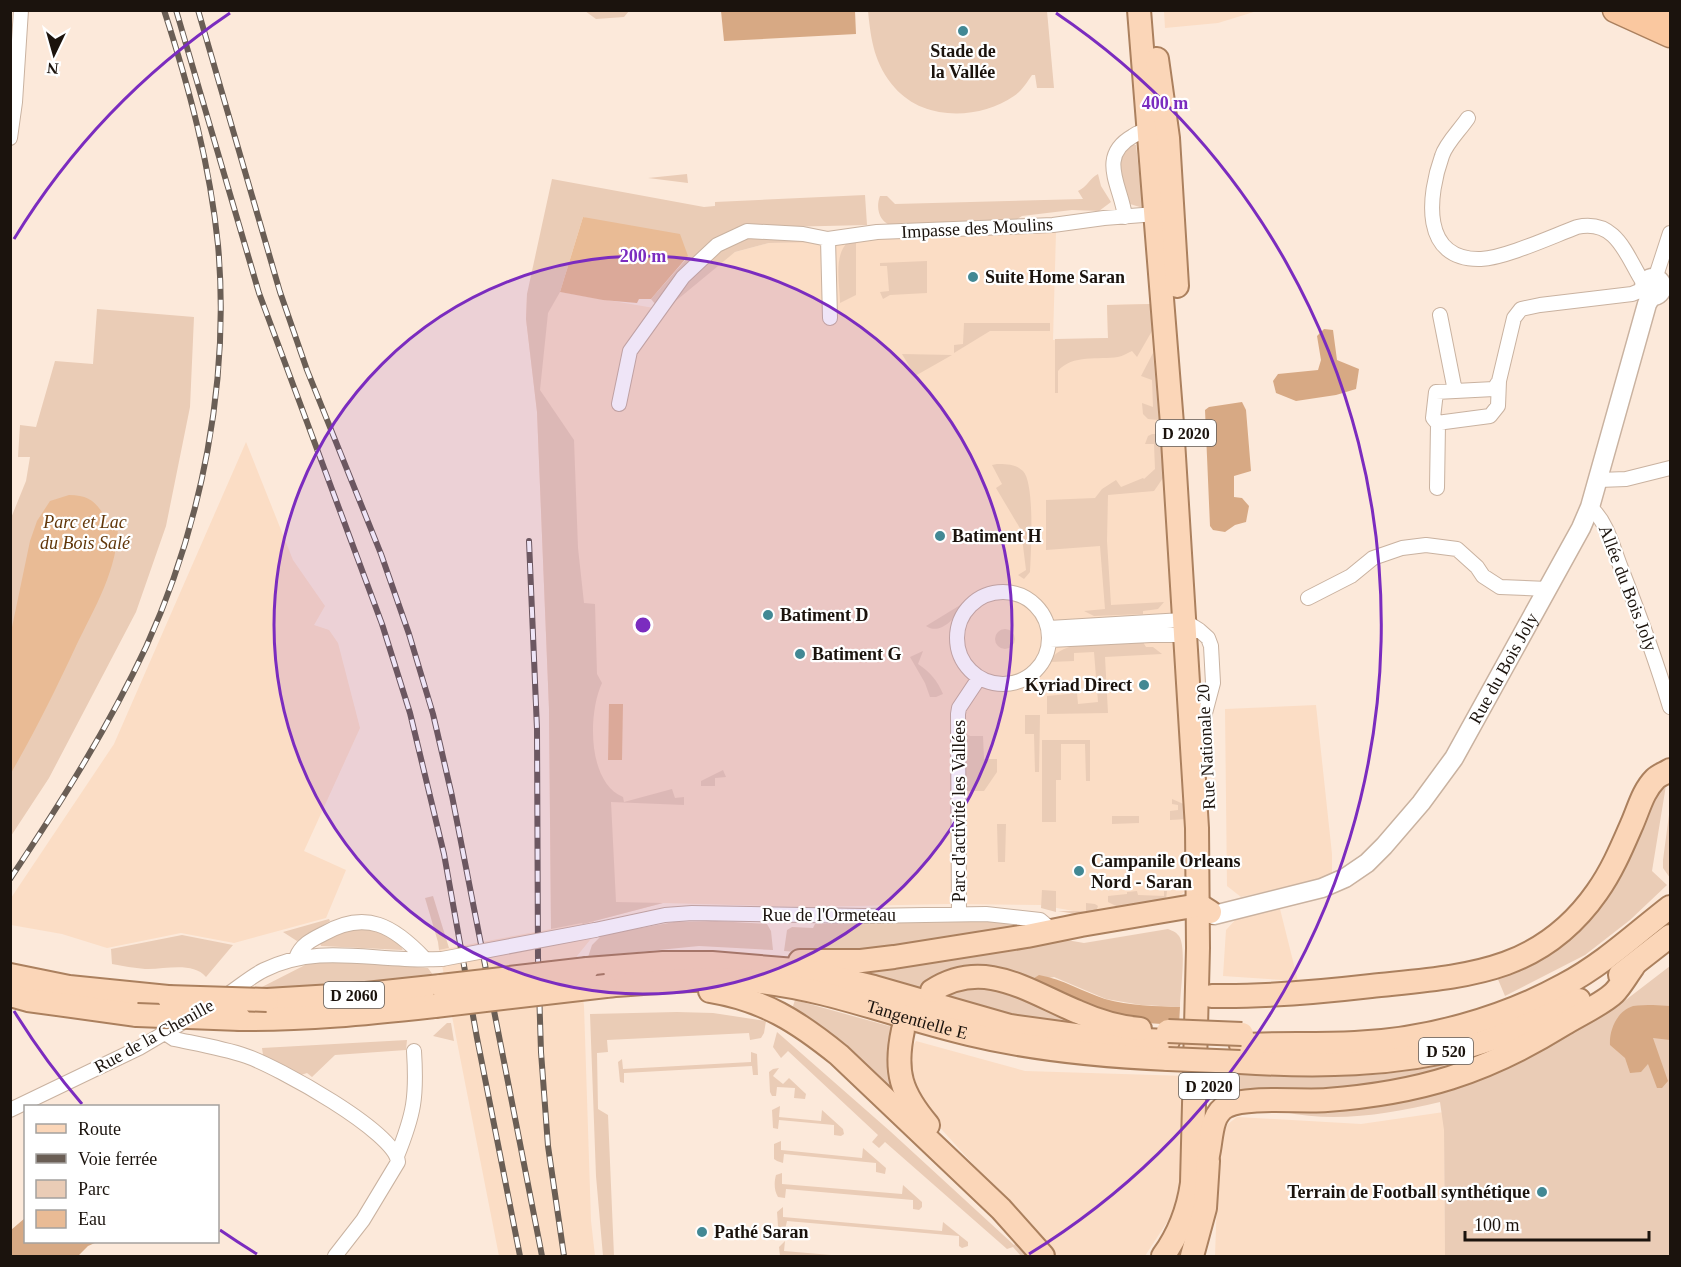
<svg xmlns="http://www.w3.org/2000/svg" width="1681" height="1267" font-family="'Times New Roman',serif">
<rect width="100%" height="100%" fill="#fce9da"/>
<path fill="#fbddc5" d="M1164 11V10L1257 11 1218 23 1165 28Z
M1056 232 1053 340 1108 338 1107 305 1150 304 1182 690 1188 881 1185 891 1175 900 1145 902 1085 913 1040 905 948 904 807 907 663 903 594 921V935L577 956 584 1006 591 1221 595 1256H499L439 950 551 929 549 709 537 412 526 319 527 294 560 292 654 308 735 252 769 243Z
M246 442 293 560 325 606 314 625 329 630 338 643 360 728 304 851 346 870 326 918 234 943 181 933 107 948 62 934 11 925V898L114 744Z
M1316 705 1332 854V877L1241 897 1227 886 1225 709Z
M1279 905 1298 981 1223 976 1226 930 1238 917Z
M916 1041 1025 1071 1187 1076 1182 1184 1171 1216 1145 1256H1056L934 1121 918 1093 909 1053Z
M1444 1112 1445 1256H1215L1219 1142 1228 1124 1237 1117 1361 1124Z"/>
<path fill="#eaccb6" d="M585 11H629L624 17 596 19Z
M868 11H1047L1054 88H1037L1035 75H1032C1027 82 1022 91 1014 96 979 120 924 121 895 88 874 64 871 40 868 11Z
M1131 145H1136L1143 208 1130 204C1115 187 1115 161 1131 145Z
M687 174 688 183 648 178Z
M1098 174 1101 186 1111 202 1099 211 1072 210 1022 216 1009 224 893 226C880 223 875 209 880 196H887L895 204 1083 199 1078 191C1087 187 1090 178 1098 174Z
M552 179 704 207 715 206V202L865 195 867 225 735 228 710 243 656 305 651 299 688 257 583 217 560 292 548 313 540 390 574 440 578 548 584 603 595 604 597 674 602 683C588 713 587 782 623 797L624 802 672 789 675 798 684 797V805L611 802 616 902 663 903 583 924 582 923 551 929 549 709 537 412 526 319 527 294Z
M751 237 805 238 818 242 769 243 735 252 672 304C698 271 710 251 751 237Z
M848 242H856V295L840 303C840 285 833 255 848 242Z
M927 261V293L890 295 883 299 880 292 889 291 887 266H880V263Z
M1150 304 1152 331 1137 357 1132 351C1127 353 1123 356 1118 357 1099 360 1072 354 1058 371V393H1055V339L1108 338 1107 305Z
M97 309 194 317 190 407 166 526 136 612 49 778 11 836V518L26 481 30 457H18L20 425 36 427 55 361 93 364Z
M964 323H1050V331H990L954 353V345L963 344Z
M1153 353 1159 420 1148 419 1143 414 1142 403 1153 407 1152 380 1141 376Z
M902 354 952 355 915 376Z
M1152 434H1160L1163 478 1154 491 1108 495 1107 541 1111 605 1164 602 1158 609 1143 611V614L1094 616 1084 611 1105 609 1100 546 1046 550V500L1095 498 1102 489 1116 480 1121 487 1143 478 1144 479 1155 469 1154 444H1145L1148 436Z
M997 464C1006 464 1016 464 1023 471 1035 483 1031 552 1030 572L1024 579 1018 575 1026 570 1021 530 996 488 1002 484 992 465Z
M962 604 964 606C955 617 941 636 926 626Z
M995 639a10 10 0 1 1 20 0a10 10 0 1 1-20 0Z
M1143 642 1146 647H1153L1162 654 1105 657 1108 713 1047 714V696L1077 693 1078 704 1098 702 1094 652 1074 653V661L1050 662C1060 637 1119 643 1143 642Z
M923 651 918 664C931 673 937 680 943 694L936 697H930L925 683 910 657Z
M1025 715H1040L1039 772H1035L1034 734H1025Z
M965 733 970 736H983L984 759H997V772L984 791H966Z
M1042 740H1090V781H1086L1085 744H1061V780H1056V822H1042Z
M723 770 726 777 715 778V786H701V781Z
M1667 779 1652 871 1667 885 1630 920 1585 955 1505 996 1497 977 1551 951 1643 811Z
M1172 799 1188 806V819L1170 820V811L1178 810V805L1172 804Z
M1670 807V878L1663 868V860Z
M1112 816H1139V823L1112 824Z
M997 824H1006L1005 862H998Z
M1042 890 1056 891V912L1041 908Z
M1137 891 1138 895 1164 896V891H1167L1166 899 1122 909 1108 902V896L1127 894V892Z
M433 896 449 948 439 950 438 942 425 898Z
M1086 903 1095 904 1098 906 1096 912 1081 915 1058 911H1086Z
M329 919 330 921 297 941 283 932Z
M716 921 767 924 771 931 773 950 699 946 588 957 592 945 602 935 674 922Z
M962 922H999L1020 927 912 950 809 953 784 951 787 930 792 927 813 928 815 924Z
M348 927C370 929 391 927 403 950L321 946 320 943Z
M1168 929C1173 931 1176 932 1179 936 1187 948 1180 992 1180 1007L1141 1005 1106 999 1054 977 1028 982 924 990 849 969 1055 938 1084 943Z
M182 935 233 945 206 977C192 961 164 970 145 969 134 968 123 966 112 964L111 949Z
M322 960 428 968 433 975C376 981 318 988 260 988L309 963Z
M1670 966V1256H1445L1444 1130 1440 1102C1390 1114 1335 1123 1284 1112V1109L1364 1104 1610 1010 1627 999Z
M978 982 1109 1030 1013 1016 940 995Z
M795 1000 896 1028 900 1097 792 1009Z
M677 1012 713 1013 766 1021 764 1033 761 1038 750 1040 749 1033 607 1040 608 1052 597 1053 598 1109 608 1115 614 1256H603L596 1176 590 1014Z
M447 1023H451L454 1041 433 1036Z
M777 1032 891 1132 1014 1245 1019 1240 1033 1256H1021L1013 1247 1007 1249 885 1142 879 1148 872 1142 878 1135 788 1051 781 1058 773 1047Z
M407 1040 406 1050 335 1055 312 1077 307 1073 301 1075 263 1055 262 1048Z
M1502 1047 1403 1085 1235 1093 1228 1087 1226 1074C1284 1075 1342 1080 1400 1072 1435 1068 1469 1058 1502 1047Z
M751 1052 757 1054 758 1075H753L752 1066 624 1073V1083L620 1082 618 1062 622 1059 623 1069 751 1062Z
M779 1068 773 1076 783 1084 789 1078 806 1094 805 1099 794 1098 795 1088 777 1087 776 1096H772L770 1092 769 1072 773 1069Z
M780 1106 779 1117 821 1121 822 1110 843 1129 844 1134 841 1136 834 1135V1125L779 1120 778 1129 773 1128 772 1110Z
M781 1141V1150L862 1158 863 1148 886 1168 885 1174 876 1172V1163L784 1154 783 1163 777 1161 774 1159V1144Z
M782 1173V1184L902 1194 903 1185 922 1202V1207L919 1210 913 1209V1200L786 1189 785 1198 778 1197C774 1191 774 1182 776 1175Z
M783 1207V1217L942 1231 943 1222 968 1242V1246L962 1248 959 1246V1236L787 1221 785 1230 780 1229 778 1226 777 1212Z
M785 1241 784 1251 843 1256H780L779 1247Z"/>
<path fill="#d7a984" d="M721 11H855L856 34 724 41Z
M1324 329 1333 330 1337 360 1359 369 1356 389 1336 395 1296 401 1276 393 1273 381 1278 374 1318 370 1321 360 1317 336Z
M1242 402 1246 410 1251 471 1234 476V497L1242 498 1249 506 1246 522 1235 525 1225 532 1213 530 1210 526 1205 410 1209 407Z
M1039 975C1063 979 1083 992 1105 999 1129 1006 1155 1006 1180 1007L1179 1025 1129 1022 1028 982Z
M1653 1005 1670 1006V1040L1653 1038 1668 1081 1662 1088H1657L1648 1064 1641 1072 1630 1073 1625 1058 1610 1045C1609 1030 1617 1011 1633 1006 1639 1005 1647 1005 1653 1005Z
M25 1218 26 1242H97L88 1246 78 1256H11V1230Z"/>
<path fill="#e9bb95" d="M583 217 680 234 688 256 651 299H639L637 303 603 300 560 292Z
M69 495C92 495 99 505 109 525H118C118 569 95 607 76 646 56 689 35 732 11 773V632L30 541 37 521 50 501Z
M609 704H623L622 760H608Z"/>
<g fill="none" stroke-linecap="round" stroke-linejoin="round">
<g stroke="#c9b2a0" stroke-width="16">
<path id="minor" d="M1468 118C1460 130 1446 143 1442 156 1428 195 1420 261 1481 259 1505 258 1553 236 1577 227 1615 219 1625 252 1641 279L1646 282
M10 138 15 102 21 10
M1125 217C1122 187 1096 157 1133 136 1140 131 1147 130 1155 133
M828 239 830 318
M1655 279 1670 233
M1440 315 1455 391
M619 404 630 351 683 277 717 245 747 231 803 234 828 239 877 232 1053 225 1104 218 1156 214
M1437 423 1490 416 1498 406 1499 381
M1599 480 1626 479 1670 468
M1437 488 1438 424 1433 418 1436 392 1494 389 1499 381 1514 318 1521 309 1540 305 1632 294 1644 289
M1590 507C1607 521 1613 548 1621 568 1639 614 1656 660 1670 707
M957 638a46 46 0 1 1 92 0a46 46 0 1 1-92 0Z
M1308 598 1351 576 1373 558 1402 548 1426 545 1457 549 1477 567 1483 576 1500 587 1548 589
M1049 628 1183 620 1199 630 1208 638 1211 646 1213 683 1204 717
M1050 640 1151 635H1184L1191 633
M959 914 958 714 959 708 979 678
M595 930 665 915 692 913 864 916 986 914 1040 920 1052 930 1058 931
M296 958C301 945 311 940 323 934 366 909 394 926 425 959
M222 998C236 990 248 978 264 970 311 947 355 957 405 959 417 960 429 959 442 959
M165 1033 174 1039C198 1044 223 1048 246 1056 276 1066 396 1132 398 1162L363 1220 335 1256
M10 1110 139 1048 190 1018
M397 1156C414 1114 417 1097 414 1051"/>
</g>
<g stroke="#c9b2a0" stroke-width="21">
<g id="tertiary">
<circle cx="1653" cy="287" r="9"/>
<path id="s1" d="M1214 915 1322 888 1345 878 1367 863 1384 846 1421 803 1454 758 1581 528 1590 507 1647 304 1651 297"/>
</g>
</g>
<g stroke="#ab805e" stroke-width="26">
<g id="primary">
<path d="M1139 10 1172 424 1197 828 1198 948 1192 1183C1188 1211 1179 1234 1163 1256"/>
<path d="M1157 59 1168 138 1177 286"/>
<path d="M800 961H861L894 957 1027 936 1081 925 1199 905 1210 912"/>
<path d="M587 969 663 963H712L807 971 874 987 1010 1026 1097 1038 1168 1041"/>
<path d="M10 975 69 987 168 997"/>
<path d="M1620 975 1670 936"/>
<path id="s2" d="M606 986C654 982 703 977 752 981 827 988 896 1017 969 1034 1035 1050 1100 1056 1168 1059"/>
<path d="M710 991C764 1000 797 1021 839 1055L1001 1209 1043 1256"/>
<path d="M932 991C984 957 1029 992 1078 1012 1098 1021 1118 1027 1140 1029"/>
<path d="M10 995 28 1000 137 1015"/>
<path d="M1212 996C1265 997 1319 992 1371 986 1463 976 1539 975 1597 892 1612 871 1622 847 1632 824 1639 808 1643 791 1655 779 1659 775 1666 773 1670 770"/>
<path d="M267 1000 366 994 441 986"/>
<path d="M240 1019C306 1020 370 1013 435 1006"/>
<path d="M903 1030C894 1072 901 1093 928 1125"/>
<path d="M1241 1045C1279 1043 1317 1045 1355 1043 1426 1040 1502 1019 1564 985 1605 963 1635 934 1670 907"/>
<path d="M1240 1062C1317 1067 1394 1066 1469 1046 1507 1036 1544 1018 1579 1000"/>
<path d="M1208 1155C1212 1139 1210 1114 1227 1106 1247 1096 1301 1102 1327 1100 1419 1093 1485 1073 1564 1024 1577 1016 1604 1003 1614 993 1621 986 1627 975 1633 967"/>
<path d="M1192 1256 1205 1208 1208 1161"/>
</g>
</g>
<g stroke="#ab805e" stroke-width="27">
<path id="trunk" d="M1615 10 1670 35
M1660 10 1670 15"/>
</g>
<use href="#minor" stroke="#fff" stroke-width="14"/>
<use href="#tertiary" stroke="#fff" stroke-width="18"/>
<use href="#primary" stroke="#fbd6b8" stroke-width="22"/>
<use href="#trunk" stroke="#fac8a0" stroke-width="24"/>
<g stroke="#6a5e55" stroke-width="6">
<path id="rail" d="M176 10 259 293 382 624 410 713 444 854 477 1038 520 1256
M198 10 280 292 307 370 381 554 409 634 433 714 452 796 542 1256
M529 541 537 729 538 957 541 1052 548 1146 564 1256
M10 879C60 804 108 728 146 647 202 524 230 380 218 245 210 165 189 87 164 10"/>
</g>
<use href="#rail" stroke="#fff" stroke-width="4" stroke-dasharray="11" stroke-linecap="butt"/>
<g stroke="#c9b2a0" stroke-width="16" stroke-linecap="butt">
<path id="minor-bridge" d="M442 959 595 930"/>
</g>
<g stroke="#ab805e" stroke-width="26" stroke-linecap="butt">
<path id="primary-bridge" d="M441 986 587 969
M168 997 267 1000
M435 1006 606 986
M137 1015 240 1019
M1168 1031 1242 1034
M1168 1059 1240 1062"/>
</g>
<use href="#minor-bridge" stroke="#fff" stroke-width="14"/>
<use href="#primary-bridge" stroke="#fbd6b8" stroke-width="22"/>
</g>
<circle cx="643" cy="625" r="369" fill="#7b2cbf" fill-opacity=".12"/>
<g fill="none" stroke="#7b2cbf" stroke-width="3">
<circle cx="643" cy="625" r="369"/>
<path d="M257 1254A738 738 0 0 1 220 1230M82 1104A738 738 0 0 1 14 1011M14 239A738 738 0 0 1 230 13M1056 13A738 738 0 0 1 1029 1254"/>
</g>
<g fill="#428894" stroke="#fff" stroke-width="2">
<circle cx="963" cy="31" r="6"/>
<circle cx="973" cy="277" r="6"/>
<circle cx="940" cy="536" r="6"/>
<circle cx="768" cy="615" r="6"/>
<circle cx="800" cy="654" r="6"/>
<circle cx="1144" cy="685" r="6"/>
<circle cx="1079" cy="871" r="6"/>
<circle cx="1542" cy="1192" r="6"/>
<circle cx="702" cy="1232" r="6"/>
</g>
<g text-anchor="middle" stroke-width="4.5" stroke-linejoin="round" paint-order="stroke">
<g fill="#fff" stroke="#5f5a56" stroke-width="1.5">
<rect x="1156" y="420" width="60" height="26" rx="4.5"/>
<rect x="324" y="982" width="60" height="26" rx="4.5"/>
<rect x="1419" y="1038" width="54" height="26" rx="4.5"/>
<rect x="1179" y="1073" width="60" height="26" rx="4.5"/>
</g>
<g font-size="16" font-weight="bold" fill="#1b130d">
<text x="1186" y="439">D 2020</text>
<text x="354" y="1001">D 2060</text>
<text x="1446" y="1057">D 520</text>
<text x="1209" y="1092">D 2020</text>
</g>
<g font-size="18" font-weight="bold" fill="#1b130d" stroke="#fff" text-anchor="start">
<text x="963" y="57" text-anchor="middle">Stade de<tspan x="963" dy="21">la Vallée</tspan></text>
<text x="985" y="283">Suite Home Saran</text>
<text x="952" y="542">Batiment H</text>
<text x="780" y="621">Batiment D</text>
<text x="812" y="660">Batiment G</text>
<text x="1132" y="691" text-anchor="end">Kyriad Direct</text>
<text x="1091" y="867">Campanile Orleans<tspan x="1091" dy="21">Nord - Saran</tspan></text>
<text x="1530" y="1198" text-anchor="end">Terrain de Football synthétique</text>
<text x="714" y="1238">Pathé Saran</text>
</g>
<g font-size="18" fill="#1b130d" stroke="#fff">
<text transform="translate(977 228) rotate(-3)" y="6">Impasse des Moulins</text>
<text transform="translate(1628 588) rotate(69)" y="6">Allée du Bois Joly</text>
<text dy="6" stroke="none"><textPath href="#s1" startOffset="402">Rue du Bois Joly</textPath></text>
<text transform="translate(1206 747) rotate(-93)" y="6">Rue Nationale 20</text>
<text transform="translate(959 811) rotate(-90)" y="6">Parc d'activité les Vallées</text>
<text x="829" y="921">Rue de l'Ormeteau</text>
<text dy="6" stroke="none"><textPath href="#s2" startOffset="316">Tangentielle E</textPath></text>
<text transform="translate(154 1036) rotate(-29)" y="6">Rue de la Chenille</text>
</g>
<g font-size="18" font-style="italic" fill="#62370a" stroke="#fff">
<text x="85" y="528">Parc et Lac<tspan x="85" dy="21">du Bois Salé</tspan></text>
</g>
</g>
<circle cx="643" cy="625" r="9" fill="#7b2cbf" stroke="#fff" stroke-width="3"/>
<g font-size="18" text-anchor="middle" font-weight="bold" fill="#7b2cbf" stroke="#fff" stroke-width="4.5" stroke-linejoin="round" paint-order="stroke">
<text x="1165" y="109">400 m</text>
<text x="643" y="262">200 m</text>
</g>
<rect width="1681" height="1267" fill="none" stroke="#1b130d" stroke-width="24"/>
<rect x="24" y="1105" width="195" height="138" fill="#ffffff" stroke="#a4a19e" stroke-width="1.5"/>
<rect x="36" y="1124" width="30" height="9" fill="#fbd6b8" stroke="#a4a19e" stroke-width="1.5"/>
<text x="78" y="1135" font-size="18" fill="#1b130d">Route</text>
<rect x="36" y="1154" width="30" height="9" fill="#6a5e55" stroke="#a4a19e" stroke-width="1.5"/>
<text x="78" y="1165" font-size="18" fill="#1b130d">Voie ferrée</text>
<rect x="36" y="1180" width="30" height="18" fill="#eaccb6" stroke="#a4a19e" stroke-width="1.5"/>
<text x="78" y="1195" font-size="18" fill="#1b130d">Parc</text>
<rect x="36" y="1210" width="30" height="18" fill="#e9bb95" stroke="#a4a19e" stroke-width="1.5"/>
<text x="78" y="1225" font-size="18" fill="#1b130d">Eau</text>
<g transform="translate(54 54) rotate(185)" stroke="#ffffff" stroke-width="4.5" paint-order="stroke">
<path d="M0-4.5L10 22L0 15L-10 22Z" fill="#1b130d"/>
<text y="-9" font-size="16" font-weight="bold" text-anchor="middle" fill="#1b130d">N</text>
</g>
<path d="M1465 1231v9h184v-9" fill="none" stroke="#1b130d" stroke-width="3"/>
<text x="1474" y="1231" font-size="18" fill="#1b130d" stroke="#ffffff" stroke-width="4.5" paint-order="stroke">100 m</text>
</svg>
